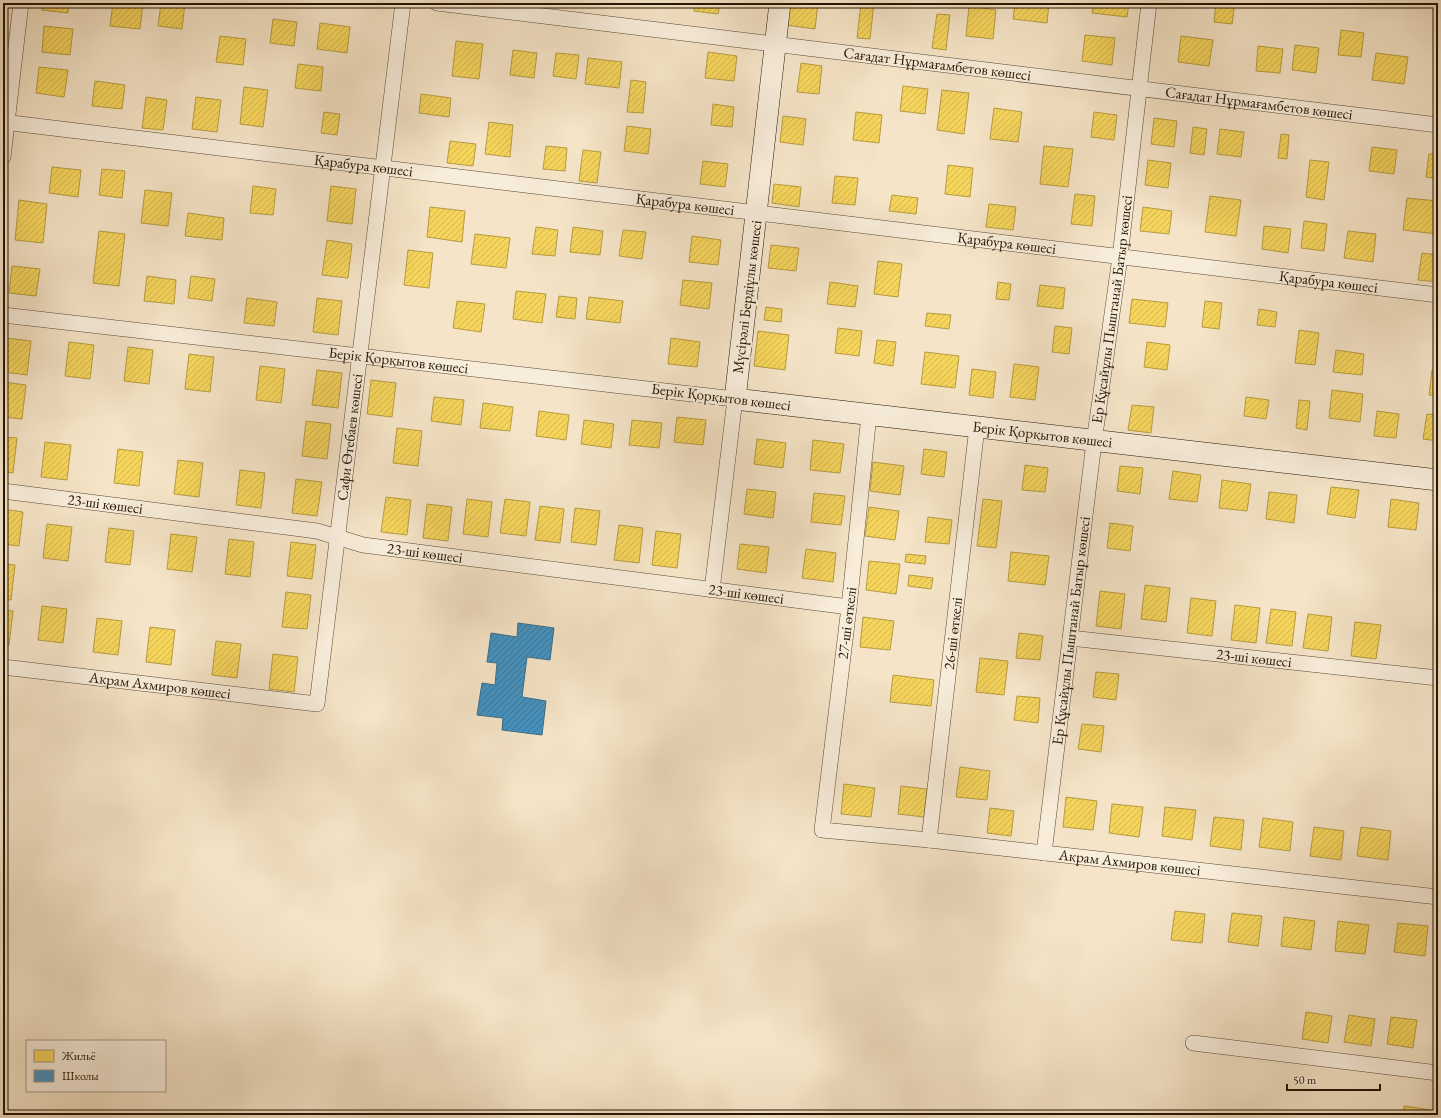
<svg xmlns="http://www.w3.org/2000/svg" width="1441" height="1118" font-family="'EB Garamond',serif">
<defs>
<pattern id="homes-hatch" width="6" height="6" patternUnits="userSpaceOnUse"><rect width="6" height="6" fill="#f6d55c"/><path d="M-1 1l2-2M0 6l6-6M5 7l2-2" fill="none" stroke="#d3b64e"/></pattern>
<pattern id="schools-hatch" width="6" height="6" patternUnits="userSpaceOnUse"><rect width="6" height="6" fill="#4393c3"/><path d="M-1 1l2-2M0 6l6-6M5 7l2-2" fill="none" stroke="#38779c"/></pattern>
</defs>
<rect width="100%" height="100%" fill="#f5e4c7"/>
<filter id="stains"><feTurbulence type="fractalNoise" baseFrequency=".005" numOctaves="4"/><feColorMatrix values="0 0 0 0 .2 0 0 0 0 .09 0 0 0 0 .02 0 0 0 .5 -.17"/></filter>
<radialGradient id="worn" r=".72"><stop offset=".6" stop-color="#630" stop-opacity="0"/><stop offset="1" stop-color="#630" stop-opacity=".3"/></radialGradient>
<path fill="url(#homes-hatch)" stroke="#b79b41" d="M43 3H69L68 13 42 10Z
M113 3H143L140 29 110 26Z
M161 3H185L182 29 158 26Z
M695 3H720L718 14 694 11Z
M789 3H818L815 29 786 25Z
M861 3H874L870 39 857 38Z
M1015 3H1049L1047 23 1013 19Z
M1093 3H1129L1127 17 1092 13Z
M1216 3H1235L1232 24 1214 22Z
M969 6 996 10 993 39 966 36Z
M937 14 950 15 946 50 932 48Z
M273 19 297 22 294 46 270 43Z
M320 23 350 27 347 53 317 49Z
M44 26 73 29 70 55 42 52Z
M1341 30 1364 33 1361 57 1338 55Z
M1085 35 1115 38 1112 65 1082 61Z
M220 36 246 39 243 65 216 62Z
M1181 36 1213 40 1209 66 1178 62Z
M456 41 483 44 479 79 452 76Z
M1295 45 1319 48 1316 73 1292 70Z
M1258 46 1283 49 1280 73 1256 71Z
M513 50 537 53 534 78 510 75Z
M708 52 737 56 734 81 705 78Z
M556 53 579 55 576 79 553 76Z
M1376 53 1408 57 1404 84 1372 80Z
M588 58 622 62 619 88 585 84Z
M801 63 822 66 819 94 797 92Z
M298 64 323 67 321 91 295 88Z
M39 67 68 70 64 97 36 93Z
M631 80 646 82 643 113 627 112Z
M95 81 125 85 122 109 92 106Z
M903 86 928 89 925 114 900 111Z
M244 87 268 90 263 127 240 124Z
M942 90 969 93 964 134 937 130Z
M421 94 451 98 449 117 419 113Z
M146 97 167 100 163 130 142 128Z
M196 97 221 100 217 132 192 129Z
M713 104 734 107 732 127 711 125Z
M994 108 1022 112 1018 142 990 139Z
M324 112 340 114 337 135 321 133Z
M856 112 882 115 879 143 853 140Z
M1094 112 1117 115 1114 140 1091 137Z
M783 116 806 119 803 145 780 142Z
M1154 118 1177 121 1174 147 1151 144Z
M489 122 513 125 510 157 485 154Z
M627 126 651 129 648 154 624 151Z
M1193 127 1207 129 1204 155 1190 153Z
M1220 129 1244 132 1241 157 1217 154Z
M1281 134 1289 135 1287 159 1278 158Z
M450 141 476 144 473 166 447 163Z
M546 146 567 148 565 171 543 169Z
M1044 146 1073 149 1068 187 1040 184Z
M1372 147 1397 150 1394 174 1369 171Z
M583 150 601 152 597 183 579 181Z
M1429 154 1438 155V179L1426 177Z
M1148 160 1171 163 1168 188 1145 185Z
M1310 160 1329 162 1324 200 1306 197Z
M703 161 728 164 725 187 700 184Z
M948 165 973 168 970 197 945 194Z
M52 167 81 170 78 197 49 193Z
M102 169 125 171 122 198 99 195Z
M835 176 858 178 855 205 832 203Z
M774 184 801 187 799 207 772 203Z
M253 186 276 189 273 215 250 213Z
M331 186 356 189 352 224 327 221Z
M145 190 172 193 168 226 141 223Z
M1075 194 1095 196 1092 226 1071 224Z
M892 195 918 198 916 214 889 211Z
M1210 196 1241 200 1236 236 1205 232Z
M1407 198 1438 201 1437 234 1403 230Z
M19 200 47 204 43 243 15 240Z
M989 204 1016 207 1013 230 986 227Z
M430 207 465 211 462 242 427 237Z
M1143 207 1172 211 1169 234 1140 231Z
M188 213 224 218 222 240 185 236Z
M1304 221 1327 224 1324 251 1301 248Z
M1264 226 1291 229 1288 253 1262 249Z
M536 227 558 230 555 256 532 254Z
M573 227 603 231 600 255 570 252Z
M623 230 646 232 642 259 619 256Z
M99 231 125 234 119 286 93 283Z
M1348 231 1376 234 1373 262 1344 258Z
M475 234 510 238 506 268 471 264Z
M692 236 721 240 718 265 689 262Z
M327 240 352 244 348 278 322 275Z
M771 245 799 248 796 271 768 268Z
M408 250 433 253 429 288 404 285Z
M1422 253 1438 255V282L1418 280Z
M878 261 902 264 898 297 874 294Z
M12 266 40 269 36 296 9 293Z
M147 276 176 280 174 304 144 301Z
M191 276 215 279 212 301 188 298Z
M683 280 712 283 709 309 680 305Z
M830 282 858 286 855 307 827 304Z
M998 282 1011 284 1009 300 996 299Z
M1040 285 1065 288 1063 309 1037 306Z
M516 291 546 294 542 323 513 319Z
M559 296 577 298 575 319 556 317Z
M589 297 623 301 620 323 586 319Z
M247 298 277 302 274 326 244 323Z
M317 298 342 301 338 335 313 332Z
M1132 299 1168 303 1165 327 1129 323Z
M457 301 485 304 481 332 453 328Z
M1205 301 1222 303 1219 329 1202 327Z
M766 307 782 309 781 322 764 320Z
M1259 309 1277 312 1275 327 1257 325Z
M927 313 951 315 949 329 925 326Z
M1055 326 1072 328 1069 354 1052 352Z
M838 328 862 331 859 356 835 353Z
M1299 330 1319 333 1315 365 1295 363Z
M758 331 789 335 785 370 754 366Z
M1436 331H1438V357L1433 356Z
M6 338 31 341 27 375 3 372Z
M671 338 700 342 697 367 668 364Z
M877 340 896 342 893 366 874 363Z
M69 342 94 345 90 379 65 376Z
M1147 342 1170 345 1167 370 1144 367Z
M128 347 153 350 149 384 124 381Z
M1336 350 1364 354 1362 375 1333 372Z
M925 352 959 356 955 388 921 384Z
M189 354 214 357 210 392 185 389Z
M1014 364 1039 367 1035 400 1010 397Z
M260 366 285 369 281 403 256 400Z
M972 369 996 372 993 398 969 395Z
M317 370 342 373 338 408 312 405Z
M1432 370H1438V396L1429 395Z
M371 380 396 383 392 417 367 414Z
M3 382 26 385 22 419 3 417Z
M1332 390 1363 394 1360 422 1329 418Z
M434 397 464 400 461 425 431 421Z
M1246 397 1269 400 1266 419 1244 416Z
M1299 400 1310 401 1307 430 1296 428Z
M483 403 513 407 510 431 480 428Z
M1132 405 1154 407 1151 433 1128 430Z
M539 411 569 415 566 440 536 436Z
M1377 411 1399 414 1396 438 1374 436Z
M1427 414 1438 415V441L1423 439Z
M677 417 706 420 703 445 674 442Z
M584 420 614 424 611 448 581 444Z
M632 420 662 423 659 448 629 445Z
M306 421 331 424 327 459 302 456Z
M397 428 422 431 418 466 393 463Z
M3 437 17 438 13 473 3 472Z
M757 439 786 443 783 468 754 464Z
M813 440 844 444 840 473 810 470Z
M45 442 71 445 67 480 41 477Z
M118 449 143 452 139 486 114 483Z
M924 449 947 452 944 477 921 474Z
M178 460 203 463 199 497 174 494Z
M873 462 904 466 900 495 870 491Z
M1025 465 1048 468 1045 492 1022 490Z
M1120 466 1143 468 1140 494 1117 491Z
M240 470 265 473 261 508 236 505Z
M1173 471 1201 475 1197 502 1169 499Z
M296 479 322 482 317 516 292 513Z
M1222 480 1251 484 1247 511 1219 508Z
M1331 487 1359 490 1355 518 1327 514Z
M747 489 776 492 773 518 744 514Z
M1269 492 1297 495 1294 523 1266 519Z
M814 493 845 496 841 525 811 522Z
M386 497 411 500 407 535 381 532Z
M467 499 492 502 488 537 463 534Z
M505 499 530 502 526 536 500 533Z
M983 499 1002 501 996 548 977 546Z
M1391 499 1419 503 1416 530 1388 527Z
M427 504 452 507 448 541 423 538Z
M540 506 564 509 560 543 535 540Z
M869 507 899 511 895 540 865 536Z
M575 508 600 511 596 545 571 542Z
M3 509 23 512 19 546 3 544Z
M928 517 952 520 949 544 925 542Z
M1110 523 1133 526 1130 551 1107 548Z
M47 524 72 527 68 561 43 558Z
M619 525 643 528 639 563 614 560Z
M109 528 134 531 130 565 105 562Z
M656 531 681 534 677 568 652 565Z
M171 534 197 537 192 572 167 569Z
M229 539 254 542 250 577 225 574Z
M291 542 316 545 312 579 287 576Z
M740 544 769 547 766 573 737 569Z
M806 549 836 553 833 582 802 578Z
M1011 552 1049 556 1045 585 1008 581Z
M906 554 926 556 925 564 905 562Z
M869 561 900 564 896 594 866 590Z
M3 564 15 565 11 600 3 599Z
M909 575 933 578 931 589 908 586Z
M1145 585 1170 588 1166 622 1141 619Z
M1100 591 1125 594 1121 629 1096 626Z
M286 592 311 595 307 629 282 627Z
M1191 598 1216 601 1212 636 1187 633Z
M1235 605 1260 608 1256 643 1231 640Z
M42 606 67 609 63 643 38 640Z
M1271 609 1296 612 1292 646 1266 643Z
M3 610 13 611 9 645H3Z
M1308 614 1332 617 1328 651 1303 648Z
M863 617 894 621 890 650 860 647Z
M97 618 122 621 118 655 93 652Z
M1355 622 1381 625 1376 659 1351 656Z
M150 627 175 630 171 665 146 662Z
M1019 633 1043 636 1040 660 1016 658Z
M216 641 241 644 237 678 212 675Z
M273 654 298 657 294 692 269 689Z
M980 658 1008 661 1004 695 976 692Z
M1096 672 1119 674 1116 700 1093 697Z
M893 675 934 680 931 706 890 702Z
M1017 696 1040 698 1038 723 1014 720Z
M1082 724 1104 726 1101 752 1078 749Z
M960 767 990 771 987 800 956 797Z
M844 784 875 788 871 817 841 814Z
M901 786 927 789 924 817 898 814Z
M1066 797 1097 801 1093 830 1063 827Z
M1112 804 1143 807 1139 837 1109 833Z
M1165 807 1196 810 1192 840 1162 836Z
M990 808 1014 811 1011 836 987 833Z
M1214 817 1244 820 1241 850 1210 846Z
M1263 818 1293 822 1290 851 1259 847Z
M1314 827 1344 831 1341 860 1310 856Z
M1361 827 1391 831 1388 860 1357 856Z
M1175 911 1205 914 1202 943 1171 940Z
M1232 913 1262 916 1258 946 1228 942Z
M1284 917 1315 921 1311 950 1281 946Z
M1338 921 1369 925 1365 954 1335 951Z
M1398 923 1428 926 1425 956 1394 952Z
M1306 1012 1332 1016 1328 1043 1302 1039Z
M1349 1015 1375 1019 1371 1046 1344 1042Z
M1391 1017 1417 1020 1413 1048 1387 1044Z
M1404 1106 1431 1110 1430 1115H1403Z"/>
<path fill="url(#schools-hatch)" stroke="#396d89" d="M518 623 554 628 550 660 527 657 522 697 546 701 542 735 502 730 503 718 477 715 482 683 495 685 497 663 487 662 491 633 517 637Z"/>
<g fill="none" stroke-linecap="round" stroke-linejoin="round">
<g stroke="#584834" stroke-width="16">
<g id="street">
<path id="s1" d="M437 3 1438 125"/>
<path id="s2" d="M3 122 1438 295"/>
<path d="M3 157 21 3"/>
<path id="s3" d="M3 315 735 399 712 590"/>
<path id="s4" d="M869 415 849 607 822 830 929 840 1438 897"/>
<path id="s5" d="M3 491 317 531 363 545 849 607"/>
<path id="s6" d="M1070 638 1438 678"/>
<path id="s7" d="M3 667 317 704 403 3"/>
<path id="s8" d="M929 840 977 427"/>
<path id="s9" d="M1044 853 1094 442 1120 257 1149 3"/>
<path d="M1193 1043 1438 1073"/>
</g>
</g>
<g stroke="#231403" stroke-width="22">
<g id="secondary">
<path id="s10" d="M780 3 735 399 1438 480"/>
</g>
</g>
<use href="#street" stroke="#f8eddb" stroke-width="15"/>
<use href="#secondary" stroke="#f8eddb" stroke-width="21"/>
</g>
<g text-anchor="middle" stroke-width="4" stroke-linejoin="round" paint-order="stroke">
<g font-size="15" fill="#231403" stroke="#f8eddb">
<text dy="5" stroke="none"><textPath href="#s1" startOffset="504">Сағадат Нұрмағамбетов көшесі</textPath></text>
<text dy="5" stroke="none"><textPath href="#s1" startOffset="828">Сағадат Нұрмағамбетов көшесі</textPath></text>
<text dy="5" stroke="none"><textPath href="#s2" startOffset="363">Қарабура көшесі</textPath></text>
<text dy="5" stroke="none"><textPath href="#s2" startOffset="687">Қарабура көшесі</textPath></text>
<text dy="5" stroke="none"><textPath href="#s2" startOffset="1011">Қарабура көшесі</textPath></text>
<text dy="5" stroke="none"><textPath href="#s2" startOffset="1335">Қарабура көшесі</textPath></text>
<text transform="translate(747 297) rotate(-83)" y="5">Мүсірәлі Бердіұлы көшесі</text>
<text dy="5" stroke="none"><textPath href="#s9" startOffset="548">Ер Құсайұлы Пыштанай Батыр көшесі</textPath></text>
<text dy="5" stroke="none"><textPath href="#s3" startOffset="398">Берік Қорқытов көшесі</textPath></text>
<text transform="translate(721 397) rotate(7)" y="5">Берік Қорқытов көшесі</text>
<text dy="5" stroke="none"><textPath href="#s10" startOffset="708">Берік Қорқытов көшесі</textPath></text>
<text dy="5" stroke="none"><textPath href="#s7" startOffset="585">Сафи Өтебаев көшесі</textPath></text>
<text dy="5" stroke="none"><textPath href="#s5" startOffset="103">23-шi көшесi</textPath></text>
<text dy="5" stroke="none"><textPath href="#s5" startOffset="427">23-шi көшесi</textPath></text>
<text dy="5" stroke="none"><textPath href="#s5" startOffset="751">23-шi көшесi</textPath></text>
<text transform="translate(847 623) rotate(-83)" y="5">27-ші өткелі</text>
<text dy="5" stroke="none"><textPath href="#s9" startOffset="224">Ер Құсайұлы Пыштанай Батыр көшесі</textPath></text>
<text dy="5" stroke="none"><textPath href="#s8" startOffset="208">26-ші өткелі</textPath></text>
<text dy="5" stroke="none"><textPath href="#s6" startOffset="185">23-шi көшесi</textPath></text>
<text dy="5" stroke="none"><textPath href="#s7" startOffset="158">Акрам Ахмиров көшесі</textPath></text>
<text dy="5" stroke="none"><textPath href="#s4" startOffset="727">Акрам Ахмиров көшесі</textPath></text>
</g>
</g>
<rect width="1441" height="1118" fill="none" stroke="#f5e4c7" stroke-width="16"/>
<rect x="4" y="4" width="1433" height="1110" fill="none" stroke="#231403" stroke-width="2"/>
<rect x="8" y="8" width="1425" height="1102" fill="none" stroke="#231403"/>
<rect x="26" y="1040" width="140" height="52" fill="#f8eddb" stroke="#a39685"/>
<rect x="34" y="1050" width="20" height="12" fill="#f6d55c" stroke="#a39685"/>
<text x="62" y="1060" font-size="12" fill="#231403">Жильё</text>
<rect x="34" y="1070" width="20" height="12" fill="#4393c3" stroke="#a39685"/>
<text x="62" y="1080" font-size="12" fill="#231403">Школы</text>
<path d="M1287 1084v6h93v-6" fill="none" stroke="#231403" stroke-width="2"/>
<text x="1293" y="1084" font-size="12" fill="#231403" stroke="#f8eddb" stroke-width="3" paint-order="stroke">50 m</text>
<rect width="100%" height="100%" filter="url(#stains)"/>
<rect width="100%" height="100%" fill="url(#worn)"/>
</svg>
